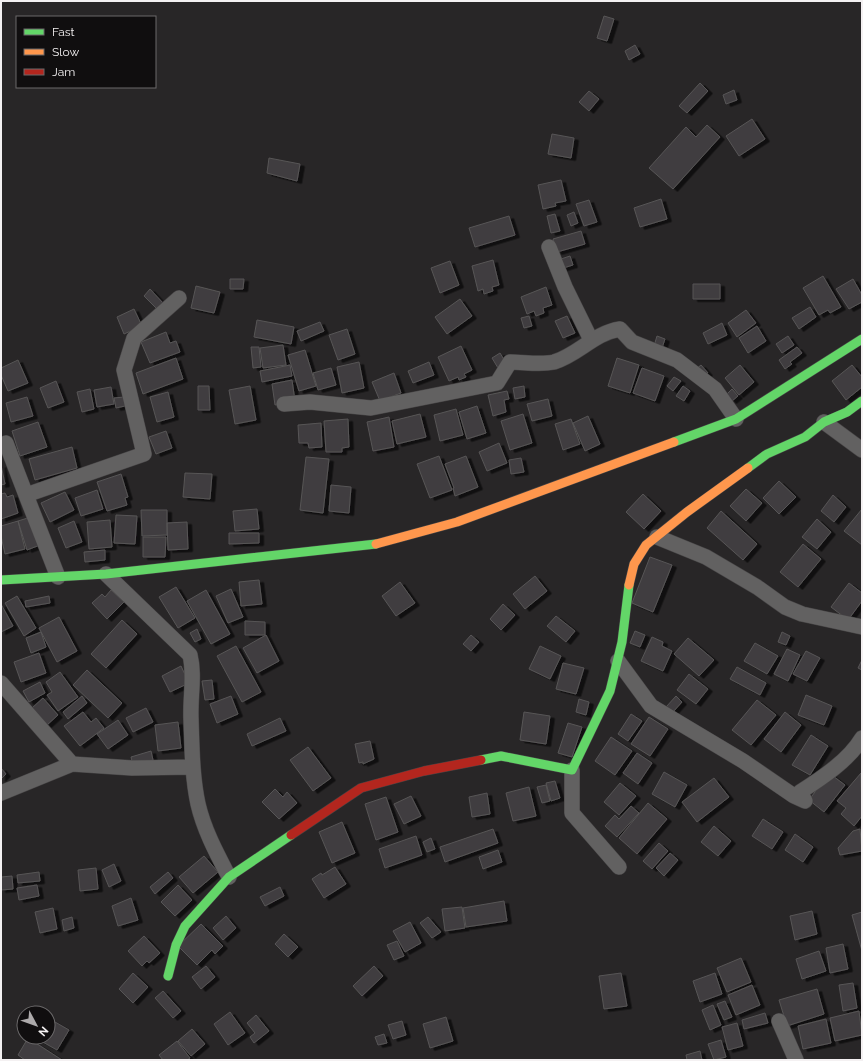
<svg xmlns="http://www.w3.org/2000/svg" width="863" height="1061" font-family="Raleway,sans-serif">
<defs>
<filter id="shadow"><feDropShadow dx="4.5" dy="2.5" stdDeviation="0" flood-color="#0009"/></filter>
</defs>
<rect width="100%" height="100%" fill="#282627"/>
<path fill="#403e3f" stroke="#575556" filter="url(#shadow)" d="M604 16 614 19 607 41 597 38Z
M635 45 640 54 629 60 625 51Z
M700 83 708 91 687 113 679 106Z
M734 90 737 100 726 104 723 95Z
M589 91 599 99 589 111 579 102Z
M752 119 765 139 739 156 726 136Z
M707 125 720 137 673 189 649 168 686 127 696 137Z
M552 134 574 138 571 158 548 154Z
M269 158 300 164 297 181 267 173Z
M561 180 566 201 555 203 556 206 543 209 538 185Z
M661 199 667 219 640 227 634 208Z
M589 200 597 222 584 226 576 204Z
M574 212 578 223 571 226 567 215Z
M555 214 560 231 551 233 547 216Z
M509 216 515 235 475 247 469 228Z
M581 231 585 244 557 252 553 239Z
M570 256 573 265 560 269 558 260Z
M493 260 499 285 492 287 493 291 484 294 483 289 478 291 472 266Z
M450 261 459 285 440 293 431 268Z
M823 276 841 307 830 313 828 310 819 315 803 288Z
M230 279H244L243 289H230Z
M853 279 862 295V302L849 309 836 289Z
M693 284H720V299H693Z
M196 286 220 292 214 313 191 308Z
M546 287 552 305 543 308 544 313 536 316 534 311 527 314 521 297Z
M150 289 163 303 157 309 144 296Z
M460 299 472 316 447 334 435 317Z
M810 307 816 317 799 329 792 318Z
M134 309 142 326 124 334 117 317Z
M746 310 756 323 737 337 728 323Z
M529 316 532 326 524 328 521 318Z
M567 316 575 333 563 338 555 321Z
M257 320 294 327 291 344 254 337Z
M320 322 324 331 301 341 297 331Z
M722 323 727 335 708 344 703 333Z
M757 326 766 341 748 353 739 338Z
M347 329 355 354 338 360 329 335Z
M166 332 170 343 176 341 180 352 150 363 141 342Z
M657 336 665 339 662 348 654 346Z
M788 336 794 345 782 353 776 344Z
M283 345 286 365 263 368 260 348Z
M461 346 472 370 464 374 466 377 459 380 458 377 449 381 438 357Z
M251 347H259L261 367 253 368Z
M797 347 802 353 790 362 792 364 785 369 779 360Z
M305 350 316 386 299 391 288 355Z
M500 353 506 363 498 368 492 358Z
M176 358 183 379 143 394 136 373Z
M617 358 639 365 630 393 608 386Z
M18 360 28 383 8 391 1 375V368Z
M359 362 364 388 342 393 337 367Z
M429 362 434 375 413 383 408 371Z
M290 365 292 376 262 382 260 371Z
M701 365 708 373 703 377 696 369Z
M740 365 754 382 739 395 725 378Z
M852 365 862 377V387L846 400 832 381Z
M331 368 336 385 318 390 313 373Z
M642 368 664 376 655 401 633 393Z
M394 373 401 393 380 401 372 382Z
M674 377 681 381 673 391 667 386Z
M292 380 295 401 275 405 272 384Z
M56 381 64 402 48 408 40 388Z
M198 386H209L210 410H198Z
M250 386 256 420 235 424 229 390Z
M524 386 525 397 515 399 513 388Z
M683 386 690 391 684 401 676 396Z
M111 387 114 404 97 407 94 390Z
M90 389 94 409 82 412 77 392Z
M732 389 738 396 732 401 726 395Z
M507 391 509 399 504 400 506 412 493 416 488 395Z
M168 392 174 417 157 422 150 397Z
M27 397 33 416 11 422 6 403Z
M124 397 125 406 116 408 114 398Z
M548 399 552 416 532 421 527 404Z
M477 406 486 433 467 439 459 412Z
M456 409 463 435 440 441 434 415Z
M420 414 426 437 397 444 392 421Z
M523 414 532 443 510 450 501 421Z
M588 416 600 444 585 451 573 423Z
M389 417 394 447 373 451 367 422Z
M348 419 349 447 342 448V452H326L324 421Z
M571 419 580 444 563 450 555 424Z
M38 422 47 447 20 456 12 431Z
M321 423 322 447 309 448 308 443H299L298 425Z
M166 431 172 448 156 454 149 437Z
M499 443 507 463 487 471 479 452Z
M72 447 77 468 35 480 29 459Z
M439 456 452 490 430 498 417 464Z
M466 456 478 487 455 496 453 488H454L445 464Z
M306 457 329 459 323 513 300 510Z
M521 458 524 472 511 474 509 460Z
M1 465 5 484 1 485Z
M185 473 212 474 210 499 183 497Z
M121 474 128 497 125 498 127 505 107 511 97 482Z
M779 481 796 497 779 514 763 498Z
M331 485 351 487 349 513 329 511Z
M746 489 762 503 746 521 730 506Z
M97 490 103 509 81 516 75 498Z
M65 492 74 510 50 522 41 503Z
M5 493 7 497 13 495 18 513 1 519V494Z
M643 494 661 511 644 529 626 512Z
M833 495 846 507 834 522 821 511Z
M257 509 259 529 235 531 233 511Z
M862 509V545L844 531Z
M141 510H167V535L142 536Z
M721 511 757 544 743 560 707 528Z
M116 515 137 516 135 544 114 543Z
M31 517 40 545 27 550 18 521Z
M817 519 831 532 817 549 802 537Z
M110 520 112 547 89 549 87 522Z
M18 521 25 549 5 554 1 536V526Z
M74 521 82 542 66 548 58 528Z
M187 522 188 549 168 550 167 523Z
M229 533H259V543L229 544Z
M143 537H166L165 557H143Z
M803 544 821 559 798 587 780 572Z
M105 550V560L85 562 84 552Z
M650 557 672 565 653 612 632 603Z
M535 576 547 591 525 609 513 594Z
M259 580 262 604 241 606 239 582Z
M400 582 415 603 396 616 382 596Z
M849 583 862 593V601L848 620 831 607Z
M176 587 195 618 178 628 159 597Z
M231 589 243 617 228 623 216 596Z
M111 590 124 602 107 619 92 603 102 594 105 597Z
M206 590 230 634 211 644 187 601Z
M17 596 36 628 24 636 5 603Z
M49 596 50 603 26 607 25 601Z
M1 604 13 626 1 632Z
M503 604 515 615 501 630 490 619Z
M556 616 575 631 566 642 547 626Z
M59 617 77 651 57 662 39 628Z
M122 620 137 634 106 668 91 654Z
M245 621 265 622V635H245Z
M197 629 201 639 195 642 190 633Z
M635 631 645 635 640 647 630 643Z
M41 632 46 647 31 653 26 638Z
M782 632 790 636 786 645 778 642Z
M266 635 279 661 257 673 243 648Z
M471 635 479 642 471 651 463 644Z
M652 637 663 642 662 646 672 651 663 671 641 661Z
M688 638 714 660 699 676 674 654Z
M755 643 778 656 767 674 744 661Z
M236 646 261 692 242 702 217 656Z
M540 646 561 656 550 679 529 669Z
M787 649 800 655 788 681 774 674Z
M806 651 820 658 807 681 793 674Z
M39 653 46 673 21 682 14 662Z
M862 660V670L858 668Z
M563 663 584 668 576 694 556 689Z
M181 666 189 683 170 692 162 676Z
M737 667 766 683 760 695 730 679Z
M87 670 122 703 108 718 73 685Z
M60 672 78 697 58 711 47 695 52 692 46 682Z
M689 674 708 689 696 704 677 690Z
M212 680 214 699 205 700 202 681Z
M40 682 45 693 29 702 23 691Z
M806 695 832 706 824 725 798 715Z
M82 696 87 703 68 719 63 712Z
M231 696 238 714 217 723 210 704Z
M676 696 682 702 673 712 666 707Z
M43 698 58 715 47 725 32 708Z
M579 699 589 702 586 715 576 712Z
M757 700 776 715 751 745 732 730Z
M146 708 153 722 133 732 126 718Z
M83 712 91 722 96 718 104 728 80 746 64 726Z
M524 712 550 716 546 744 520 740Z
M785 712 801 725 781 752 764 739Z
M631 714 642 721 628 741 618 734Z
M649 717 668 729 650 756 631 744Z
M280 718 286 731 252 746 247 734Z
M118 720 128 735 108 749 97 734Z
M178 722 181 748 158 751 155 725Z
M568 723 582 727 572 757 558 753Z
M811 735 828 746 810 775 792 765Z
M611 737 632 751 615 775 595 761Z
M370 741 374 759 363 764V762L359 763 355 744Z
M308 747 331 778 313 791 290 760Z
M151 751 153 760 133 765 131 757Z
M637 753 652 763 638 784 623 773Z
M1 768 6 774 1 779Z
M664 772 687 785 675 807 652 794Z
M829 773 845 785 824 812 809 800Z
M861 773 862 816 854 826 841 814 846 808 837 801Z
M714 778 729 797 697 822 682 802Z
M555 781 560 798 551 801 546 783Z
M620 783 636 796 619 815 604 802Z
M546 785 550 801 542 803 537 787Z
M529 787 536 816 513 821 506 793Z
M275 789 283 797 287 792 297 803 279 819 262 802Z
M487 793 490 814 472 817 469 797Z
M411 796 421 816 404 824 394 804Z
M386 797 398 832 376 840 365 804Z
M648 803 667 819 637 854 619 838Z
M631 806 639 813 617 837 605 826 615 815 619 819Z
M763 819 783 832 772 849 752 836Z
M342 822 355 853 332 863 319 832Z
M714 826 731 841 718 856 701 842Z
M493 829 498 843 445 862 440 847Z
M860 829 862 851 840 855 838 848 853 831Z
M795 834 813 847 803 862 785 850Z
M416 836 422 855 385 868 379 849Z
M431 838 435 849 427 852 423 842Z
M659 843 668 851 652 869 643 861Z
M498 850 502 862 483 869 479 857Z
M670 853 678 860 664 876 656 868Z
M204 856 218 872 193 893 179 877Z
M114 864 121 881 109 887 102 870Z
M335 867 346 884 324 898 312 879 321 873 322 875Z
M96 868 98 889 80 891 78 870Z
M39 872 40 881 18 883 17 875Z
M168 872 173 878 155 894 150 887Z
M12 876 13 889 1 890V877Z
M37 885 39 896 19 900 17 888Z
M178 885 192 900 175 916 161 902Z
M280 887 284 896 265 906 260 897Z
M131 898 138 920 118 926 112 906Z
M504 901 507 921 466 927 463 908Z
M462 907 465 928 445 931 442 909Z
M53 908 57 929 40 933 35 912Z
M812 911 817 934 795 940 790 916Z
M862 912V951L852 915Z
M226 916 236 928 223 940 213 928Z
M72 917 74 928 64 931 62 920Z
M428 917 441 932 432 938 420 923Z
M410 922 421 943 405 952 393 931Z
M201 924 223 946 215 954 212 950 197 965 178 946Z
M284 934 298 947 288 957 275 944Z
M144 936 160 953 149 963 147 961 142 966 128 951Z
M397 941 404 956 394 960 387 945Z
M843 944 848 969 830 973 826 948Z
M819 951 826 971 802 979 796 959Z
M741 958 751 982 727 992 717 968Z
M206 966 215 977 201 989 192 977Z
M374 966 383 976 362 996 353 986Z
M133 973 148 987 133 1003 119 989Z
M621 973 627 1006 604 1009 599 976Z
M715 973 722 994 700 1002 693 981Z
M853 983 857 1008 843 1011 839 985Z
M752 985 760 1005 736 1015 728 995Z
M817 989 824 1014 787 1026 779 1000Z
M163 991 181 1011 173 1018 155 998Z
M725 1001 732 1017 724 1020 717 1004Z
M713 1005 721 1025 710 1030 702 1010Z
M859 1011 862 1035 835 1041 830 1018Z
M230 1012 245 1033 228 1045 214 1024Z
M765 1013 768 1023 744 1029 742 1020Z
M256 1015 269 1031 254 1043 250 1037 255 1033 247 1023Z
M446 1017 453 1041 430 1048 423 1024Z
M48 1018 69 1030 57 1050 34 1037H48Z
M826 1019 831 1043 803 1049 798 1026Z
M402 1021 406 1035 393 1039 388 1025Z
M737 1023 743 1046 728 1050 722 1027Z
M192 1029 205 1044 191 1056 178 1041Z
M384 1034 387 1043 378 1045 375 1037Z
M28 1038 62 1060H25L18 1055Z
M721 1040 726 1057 714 1060 708 1044Z
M177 1041 190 1058 187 1060H163L159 1055Z
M700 1051 702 1060H687L686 1055Z"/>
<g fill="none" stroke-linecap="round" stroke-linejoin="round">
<g stroke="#464445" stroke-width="16">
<path id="street" d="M549 247 565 287 591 340
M284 404 310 402 371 408 497 383 510 362C524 362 541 365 554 362 578 355 594 333 620 329L632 342 677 360 715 389 736 419
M824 422 862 450
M6 443 26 495
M657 537 706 557 757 587 785 607 802 614 862 627
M106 574 190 655C195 675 190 697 191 719 192 747 192 776 198 804 204 830 217 854 229 877
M58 577 26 495 144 454 124 370 134 338 179 298
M618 661 651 706 743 761 794 796 805 801 800 792C822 778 849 760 862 738
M1 683 72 764 1 793
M72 764 132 768 193 767
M572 770V813L619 867
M779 1021 796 1060"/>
</g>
<g stroke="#464445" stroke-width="10">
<path id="fast" d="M674 442 736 419 862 339
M748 468 767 454 805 437 824 422 847 412 862 401
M1 580 106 574 376 544
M481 760 501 756 572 770 610 691 622 642 629 585
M168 976 176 945 185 926 229 877 291 835"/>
</g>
<g stroke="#464445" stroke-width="10">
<path id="slow" d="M376 544 457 522 674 442
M629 585 634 564 646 545 687 512 748 468"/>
</g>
<g stroke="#464445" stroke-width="10">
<path id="jam" d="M291 835 361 788 424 771 481 760"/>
</g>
<use href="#street" stroke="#626161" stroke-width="15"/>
<use href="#fast" stroke="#63d668" stroke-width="9"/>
<use href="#slow" stroke="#ff974d" stroke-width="9"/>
<use href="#jam" stroke="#b3261e" stroke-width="9"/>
</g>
<rect width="863" height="1061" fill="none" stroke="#f4f1f2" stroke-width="4"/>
<rect x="16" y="16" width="140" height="72" fill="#100e0f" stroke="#6b696a"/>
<rect x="24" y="29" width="20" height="6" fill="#63d668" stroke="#6b696a"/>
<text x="52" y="36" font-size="12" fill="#f4f1f2">Fast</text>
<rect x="24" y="49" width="20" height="6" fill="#ff974d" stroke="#6b696a"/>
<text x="52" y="56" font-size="12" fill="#f4f1f2">Slow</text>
<rect x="24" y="69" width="20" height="6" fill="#b3261e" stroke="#6b696a"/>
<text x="52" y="76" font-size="12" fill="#f4f1f2">Jam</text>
<g transform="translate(36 1025) rotate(131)"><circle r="19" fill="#100e0f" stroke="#6b696a"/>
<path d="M0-3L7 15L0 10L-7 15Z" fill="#adaaab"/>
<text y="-6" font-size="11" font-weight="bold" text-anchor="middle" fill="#f4f1f2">N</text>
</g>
</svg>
